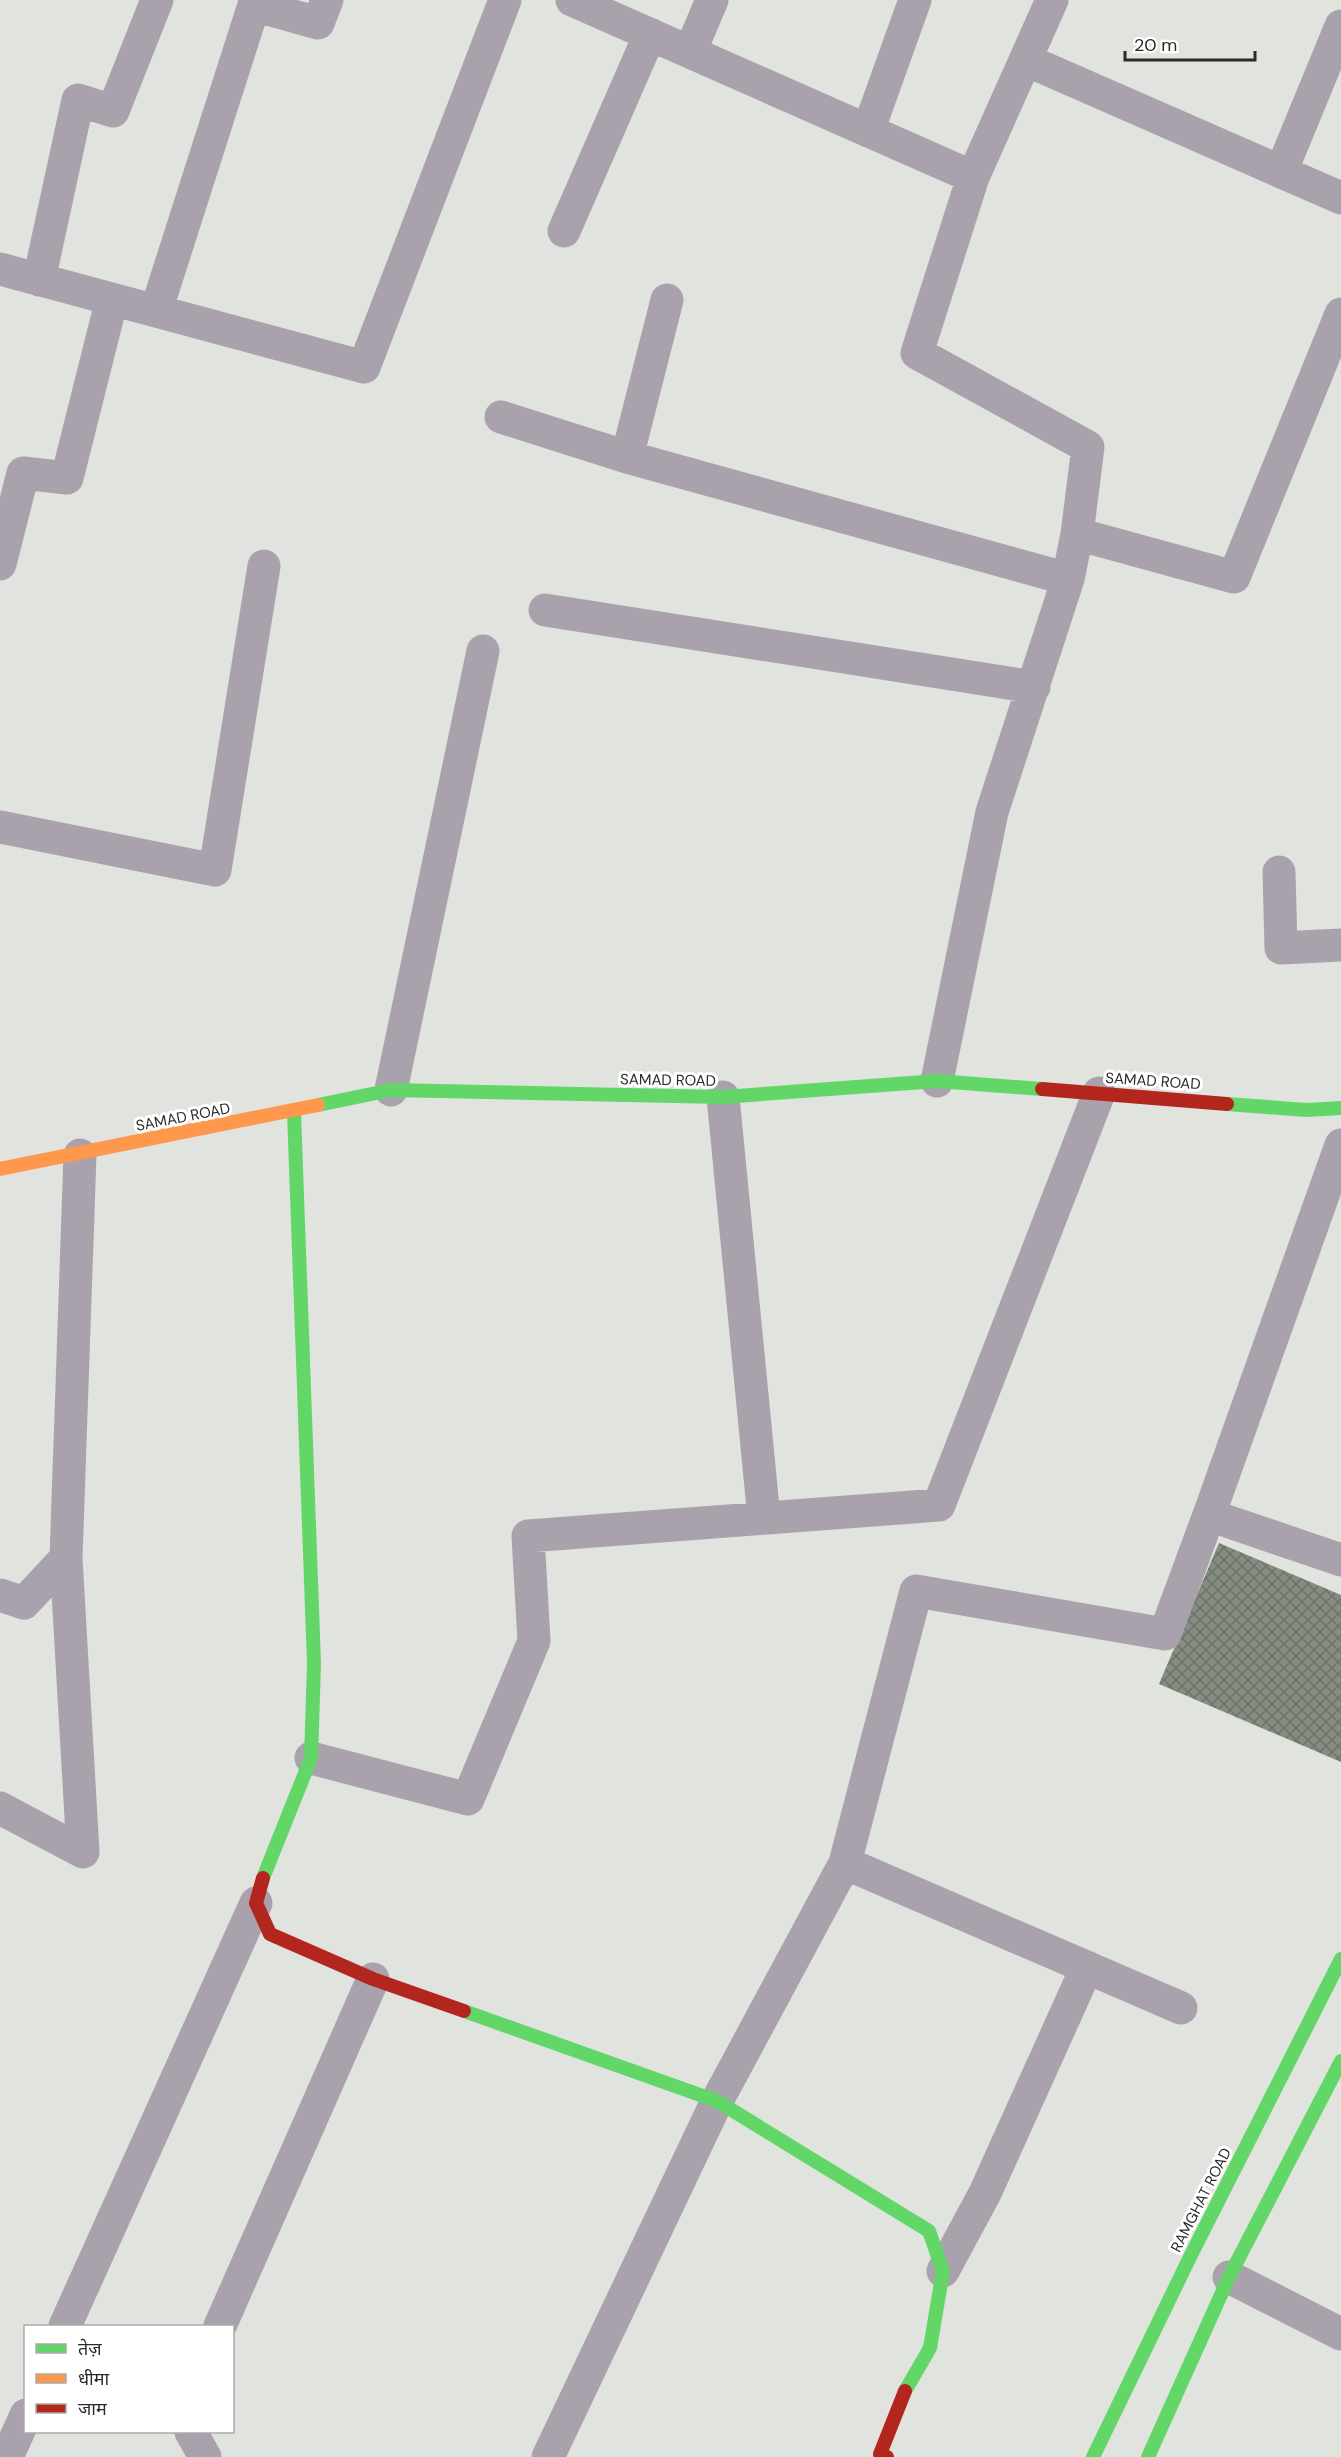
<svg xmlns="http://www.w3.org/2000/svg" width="1341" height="2457" font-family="'DM Sans','Noto Sans Devanagari',sans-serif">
<defs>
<pattern id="building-cross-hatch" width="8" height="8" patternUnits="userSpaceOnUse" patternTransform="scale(1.5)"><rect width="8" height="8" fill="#858d81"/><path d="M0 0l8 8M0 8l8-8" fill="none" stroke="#6d736a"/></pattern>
</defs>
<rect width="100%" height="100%" fill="#e0e3de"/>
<path fill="url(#building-cross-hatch)" d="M1219 1543 1341 1595V1762L1159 1684Z"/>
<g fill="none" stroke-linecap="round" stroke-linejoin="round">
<path stroke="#a9a2ad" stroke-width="33" d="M690 52 712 0
M1026 60 1341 198
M868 131 915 0
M1281 172 1341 26
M973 177 1052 0
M564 231 650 34
M0 269 364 367 505 0
M39 280 78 100 113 111 157 0
M156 311 254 5 318 23 327 0
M501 417 627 457 1068 579 1077 534 1088 447 917 353 973 177 572 0
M627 457 667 300
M1077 534 1234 577 1341 314
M0 564 23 473 67 478 112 299
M545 610 1034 687
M0 827 215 870 264 566
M1279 872 1281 948 1341 945
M937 1081 992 812 1068 579
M391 1090 483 651
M723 1097 764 1518
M80 1155 66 1558 83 1852
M1209 1515 1341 1145
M0 1595 24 1603 66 1558
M311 1758 468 1799 534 1641 528 1536 939 1505 1099 1093
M0 1808 83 1852
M845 1863 1181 2008
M943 2271 985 2193 1087 1967
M1229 2277 1341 2334
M65 2326 256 1903
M220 2326 373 1979
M191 2432 205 2457
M7 2457 26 2415
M548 2457 717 2101 845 1863 916 1591 1165 1634 1209 1515 1341 1560"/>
<path stroke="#63d668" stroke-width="14" d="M1227 1104 1307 1110 1341 1108
M318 1105 391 1090 723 1097 937 1081 1042 1089
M263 1878 311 1758 314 1664 294 1112
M464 2011 717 2101 929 2231 943 2271 930 2348 905 2391
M1093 2457 1190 2257 1341 1959
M1148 2457 1229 2277 1341 2061"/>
<path stroke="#ff974d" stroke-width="14" d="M0 1169 318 1105"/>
<path stroke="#b3261e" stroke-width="14" d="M1042 1089 1227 1104
M263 1878 256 1903 270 1934 373 1979 464 2011
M887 2457 880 2454 905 2391"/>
</g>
<g text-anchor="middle" stroke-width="6" stroke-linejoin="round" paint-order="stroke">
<g font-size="15" fill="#292b28" stroke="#fff">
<text transform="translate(668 1080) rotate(1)" y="5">SAMAD ROAD</text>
<text transform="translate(1153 1081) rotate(4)" y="5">SAMAD ROAD</text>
<text transform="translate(183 1117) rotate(-11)" y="5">SAMAD ROAD</text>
<text transform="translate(1201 2200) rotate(-63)" y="5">RAMGHAT ROAD</text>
</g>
</g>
<rect x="24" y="2325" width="210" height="108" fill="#ffffff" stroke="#a9aaa9" stroke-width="1.5"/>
<rect x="36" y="2344" width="30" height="9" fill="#63d668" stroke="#a9aaa9" stroke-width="1.5"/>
<text x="78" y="2355" font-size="18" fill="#292b28">तेज़</text>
<rect x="36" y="2374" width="30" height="9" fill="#ff974d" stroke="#a9aaa9" stroke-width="1.5"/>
<text x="78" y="2385" font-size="18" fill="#292b28">धीमा</text>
<rect x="36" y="2404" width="30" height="9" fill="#b3261e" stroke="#a9aaa9" stroke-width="1.5"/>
<text x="78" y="2415" font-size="18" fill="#292b28">जाम</text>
<path d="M1125 51v9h130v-9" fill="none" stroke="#292b28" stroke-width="3"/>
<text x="1134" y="51" font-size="18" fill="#292b28" stroke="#ffffff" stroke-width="4.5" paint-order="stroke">20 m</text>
</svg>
